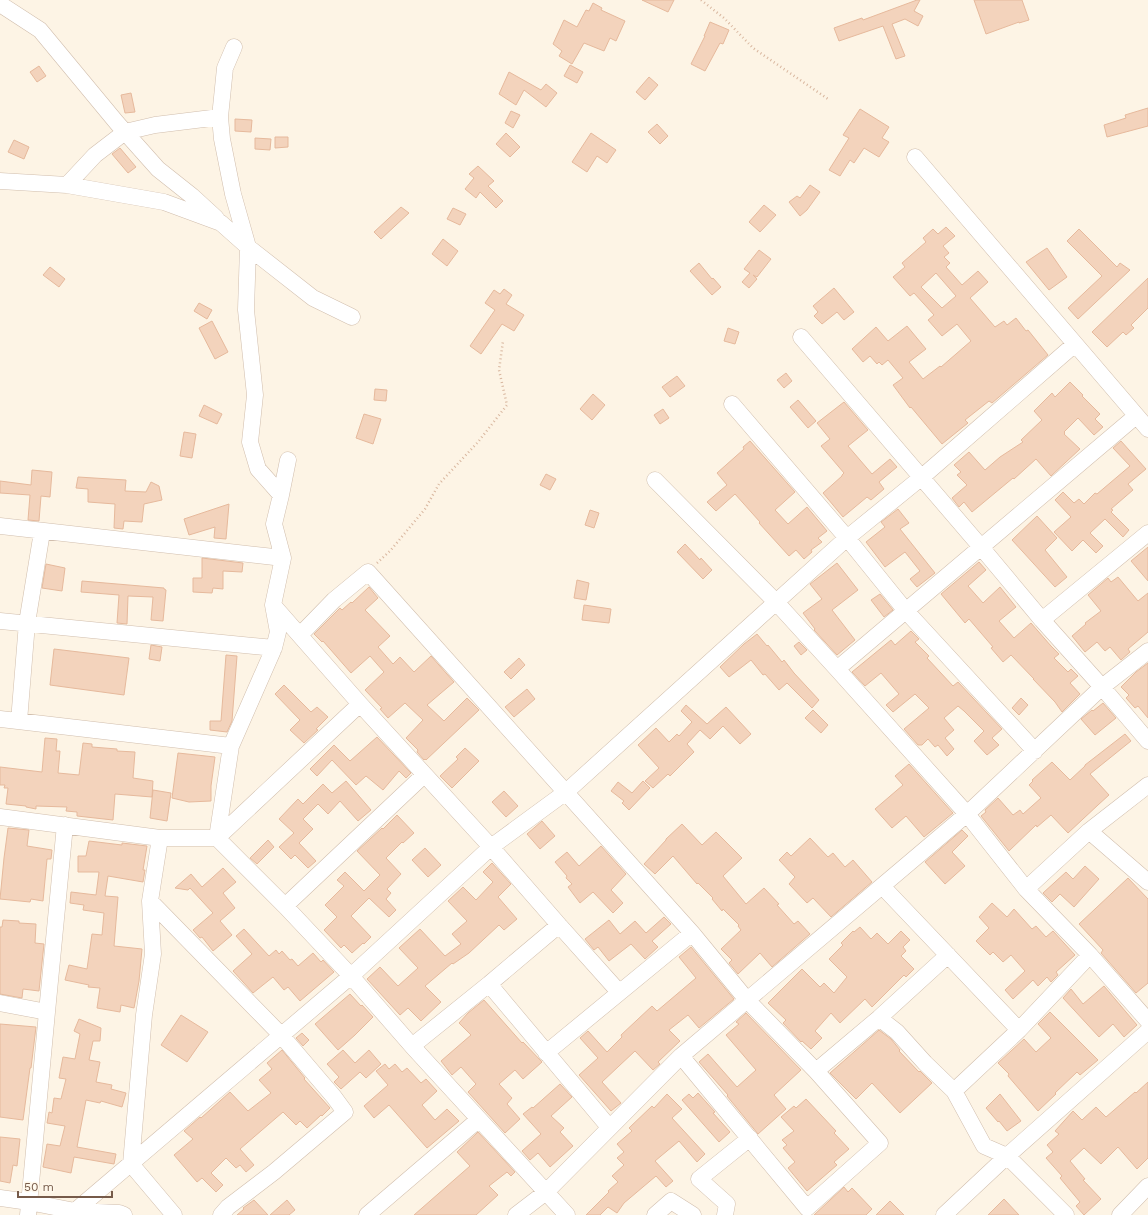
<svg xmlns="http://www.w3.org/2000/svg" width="1148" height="1215" font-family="'Work Sans',sans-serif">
<rect width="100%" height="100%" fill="#fdf4e5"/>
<path fill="#f3d3bc" stroke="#e6b99c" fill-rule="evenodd" d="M642 0H674L668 12Z
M917 0H920L914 11 923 16 918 26 905 19 892 24 905 56 896 59 883 26 839 41 834 28 862 18 863 20Z
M974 0H1022L1029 20 1019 23V22L986 34Z
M593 3 602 8 601 10 625 21 616 41 610 38 604 51 584 43 572 64 559 56 562 51 553 44 564 20 577 27 586 10 589 11Z
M710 22 729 30 723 44 720 43 705 71 691 64 705 36H704Z
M570 65 583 72 577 83 564 76Z
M39 66 46 76 37 82 30 72Z
M509 72 541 90 546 84 557 93 546 107 524 90 516 105 499 94Z
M649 77 658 85 645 100 636 92Z
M131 93 135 112 125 113 121 95Z
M1148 108V126L1107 137 1104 125 1126 118 1125 115Z
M860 109 889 127 882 138 889 142 879 157 864 148 854 163 850 160 840 176 829 170 849 138 843 135Z
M511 111 520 115 513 128 505 123Z
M235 119 252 120 251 132 235 131Z
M657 124 668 136 660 144 648 132Z
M506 133 520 147 510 157 496 144Z
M591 133 616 150 607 163 597 156 587 172 572 162Z
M275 137H288V147L275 148Z
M255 138 271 139 270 150 255 149Z
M14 140 29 147 24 159 8 152Z
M120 148 136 167 128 173 112 154Z
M478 166 494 181 488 186 503 201 496 208 480 192 476 198 465 189 474 178 469 174Z
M810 185 820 192 807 210 800 216 789 202 797 196 800 198Z
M764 205 776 215 760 232 749 222Z
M401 207 409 213 381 239 374 232Z
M453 208 466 214 460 225 447 219Z
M946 227 955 236 943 246 949 253 944 257 950 263 946 267 962 285 978 271 988 282 970 298 995 327 1004 321 1007 325 1016 318 1026 331 1028 330 1048 355 992 403 989 401 965 420 968 423 942 444 911 407 910 408 893 385 903 378 888 360 882 365 879 362 877 364 870 356 863 362 852 349 876 327 888 341 907 326 926 349 909 362 923 379 940 366 941 367 971 341 957 324 942 336 928 320 934 315 914 293 910 296 893 277 905 267 902 263 926 242 923 238 933 229 938 234ZM936 273 956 296 942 308 921 287Z
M1079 229 1117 267 1120 263 1130 270 1078 319 1068 308 1102 276 1067 241Z
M443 239 458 251 447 266 432 254Z
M1047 248 1067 277 1049 290 1026 262Z
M759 250 771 259 757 277 753 275 757 279 749 288 742 282 750 273 744 269Z
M699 263 712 279 713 278 721 287 712 295 690 271Z
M50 267 65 279 59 287 43 275Z
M1148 278V308L1131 325 1134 328 1126 335 1123 332 1107 347 1092 332Z
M834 288 854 312 844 320 837 312 822 324 814 316 818 312 813 306Z
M504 289 512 295 506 304 524 315 514 331 502 324 481 354 470 346 495 310 485 303 494 290 500 294Z
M199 303 212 310 207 319 194 311Z
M212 321 228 352 215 359 199 328Z
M728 328 739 332 735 344 724 341Z
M786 373 792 381 784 388 777 380Z
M677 376 685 386 670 397 662 387Z
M1070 382 1083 395 1082 396 1100 414 1095 419 1103 427 1094 435 1078 418 1064 432 1065 433 1064 434 1080 449 1051 476 1036 459 1014 479 1013 478 972 512 964 502 959 507 952 498 967 485 957 475 961 472 954 465 969 452 985 470 1000 457 1023 442 1021 440 1042 420 1034 411 1052 393 1055 397Z
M375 389 387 390 386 401 374 400Z
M593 394 605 405 592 420 580 409Z
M798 400 816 421 808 428 790 407Z
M844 402 868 430 848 446 872 474 890 459 897 467 879 482 884 489 871 500 867 497 843 517 823 493 842 476V475L844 473 821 446 830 439 817 423Z
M204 405 222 414 217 424 199 416Z
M663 409 669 418 660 424 654 415Z
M364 414 381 419 373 444 356 438Z
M184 432 196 434 192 458 180 456Z
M750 441 795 492 775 510 788 524 807 507 827 531 818 538 822 542 811 550 812 552 804 559 796 550 789 556 759 523 760 522 735 494 716 511 707 502 727 485 717 473 744 449 743 447Z
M1121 441 1146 469 1128 484 1133 490 1111 509 1113 510 1111 512 1129 530 1123 537 1105 519 1090 533 1103 546 1096 553 1083 540 1072 551 1054 532 1071 517 1055 500 1063 492 1074 503 1079 499 1084 504 1095 493 1097 494 1130 466 1113 448Z
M32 470 52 472 50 497 41 496 39 521 28 520 30 495 0 493V481L31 485Z
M546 474 556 479 550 490 540 485Z
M78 477 126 480 125 491 146 492 151 482 159 486 162 500 144 504 142 522 124 521 123 529 114 528 115 504 88 502V489L76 488Z
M229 504 226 539 214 538 215 527 189 535 184 519Z
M898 509 909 523 900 529 935 573 917 587 910 579 920 571 905 552 885 567 866 542 885 527 881 522Z
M590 510 599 513 594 528 585 525Z
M1037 516 1057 538 1045 550 1067 577 1055 587 1012 540Z
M685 544 700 560 701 558 712 570 703 579 677 552Z
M1148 547V581L1131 561Z
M202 558 243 563 242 572 223 571V589L213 588 212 593 193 592V578H202Z
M979 562 986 570 968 586 983 603 1000 587 1016 607 999 621 1014 638 1031 623 1051 646 1059 654 1054 658 1068 672 1071 669 1078 676 1070 683 1080 694 1062 712 1055 702 1033 679H1034L1011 655 1003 662 991 648 993 647 969 619 965 623 941 594Z
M837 563 858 590 832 610 855 640 837 655 814 630 815 629 803 613 822 599 810 584Z
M46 564 65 568 62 591 42 588Z
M1118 577 1138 601 1148 593V632L1128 649 1130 652 1121 660 1110 647 1105 651 1097 642 1085 652 1072 636 1086 624 1085 623 1101 611 1088 595 1108 578 1111 582Z
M577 580 589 583 586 600 574 598Z
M82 581 164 588V589L166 590 163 621 151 620 153 597 128 596 127 624 117 623 119 595 81 592Z
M369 587 378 598 365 610 390 636 378 647 393 664 400 657 414 672 431 656 454 682 427 705 444 721 467 698 479 710 426 760 425 759 424 760 417 752 418 750 406 738 423 720 405 703 388 718 380 709 382 708 365 690 384 672 370 656 351 673 323 641 322 642 314 634 340 608 342 610 351 602 352 603Z
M880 594 893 610 884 617 871 600Z
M584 605 611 609 609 623 582 620Z
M911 631 919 639 915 642 929 656 927 658 953 686 958 682 1002 729 992 738 999 745 987 755 974 741 984 731 964 711 958 706 944 718 954 730 945 738 954 749 947 756 938 745 935 747 928 739 922 745H918L904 729 929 708 915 694 893 712 886 705 899 694 881 673 865 686 852 672 891 640 895 645Z
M757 634 767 646 768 645 782 662 784 660 794 673 819 700 812 708 787 683 779 690 765 674 763 675 751 660 729 677 720 667 744 644Z
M799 642 807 650 801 655 794 646Z
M151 645 162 647 160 661 149 659Z
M54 649 129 658 124 695 50 685Z
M226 655 237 656 232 721 227 732 210 730V721H221Z
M519 658 525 665 511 679 504 672Z
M1148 663V718L1138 706 1135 708 1126 698 1129 695 1121 687 1136 672Z
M284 685 311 712 317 707 328 717 316 729 318 730 304 743 290 730 300 720 275 694Z
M527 689 535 699 514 717 505 707Z
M1021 698 1028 705 1019 715 1012 708Z
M1103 703 1116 718 1095 735 1081 719 1092 710 1093 711Z
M686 705 707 724 726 707 751 734 740 744 723 726 710 739 700 730 687 744 694 752 670 776 668 774 653 788 645 781 659 768 638 745 656 728 669 742 677 734 679 736 692 722 681 711Z
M813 710 828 725 821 733 805 718Z
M1125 734 1131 741 1090 774 1109 795 1098 805 1068 833 1051 815 1037 827 1036 825 1009 851 981 816 986 812 985 810 998 798 1013 815 1020 810 1023 814 1041 798 1029 785 1033 781 1032 780 1052 762 1070 780 1085 766V765Z
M377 737 411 773 406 778 399 771 383 790 366 776 356 785 332 760 317 776 310 769 334 745 350 761Z
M45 738 57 739 56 751H60L58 773 79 775 83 743 92 744V747L117 749V751L135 752 133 778 153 781 152 797 115 794 113 820 77 816V812L66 811 67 807 36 806V809L26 807V806L6 804 8 788H4L5 785H0V767L42 772Z
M465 748 479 761 452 788 440 776 458 759 456 757Z
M178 753 215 757 211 786V801L189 802 172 798Z
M909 764 953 813 924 837 906 816 892 828 875 809 903 785 895 776Z
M346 781 371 810 358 821 340 801 328 814 318 804 303 819 313 829 299 843 316 861 308 868 295 855 291 859 279 847 294 833 279 819 298 799 303 804 323 784 332 793Z
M643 781 650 788 629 810 622 803 624 801 611 791 618 782 632 793Z
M153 790 171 793 167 821 150 818Z
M504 791 518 806 506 817 492 802Z
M397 815 414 833 403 843 402 842 386 858 401 874 387 889 391 893 386 899 396 910 389 917 369 898 351 916 371 937 364 944 363 943 352 953 344 945 341 948 324 930 337 917 325 905 344 886 337 880 345 872 364 891 380 875 357 851 382 828 383 829Z
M542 821 555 836 540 849 527 834Z
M682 824 702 845 716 832 742 858 723 876 746 904 764 888 779 904 777 905 794 924 798 921 810 934 772 967 760 953 738 974 729 963 732 960 721 949 741 930 738 926 739 925 723 909 722 911 712 899 713 898 698 883 697 884 673 856 655 874 644 864 666 840V839Z
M8 828 29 830 27 846 52 850 51 859H47L43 901 31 899 30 902 0 899 4 858Z
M962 830 968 836 952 852 965 866 945 884 925 862Z
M810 838 828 857 833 853 845 867 853 860 872 882 831 917 813 898 807 903 789 884 795 877 779 860 787 852 791 856Z
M268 840 274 847 257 864 250 858Z
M89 841 122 845V843L147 846 143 870H145L143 882 108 876 105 896 118 897 114 946 142 949 139 981 134 1008 121 1005 120 1012 97 1008 100 988 88 987 89 985 65 980 69 965 87 969 92 934 102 935 104 913 83 910 84 905 70 903 71 892 96 895 99 872H78V856H86Z
M601 846 626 874 611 890 623 903 613 913 593 892 580 903 568 887 572 884 566 878 567 876 555 862 567 852 579 866Z
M425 848 441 865 428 877 412 860Z
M492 863 511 884 498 897 517 919 504 930 499 925 469 953 453 964 452 963 425 986 441 1002 421 1021 408 1008 400 1015 367 979 380 967 398 986 418 968 399 948 420 929 445 956 461 944 452 934 467 921 448 901 463 887 476 900 493 882 483 872Z
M1085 866 1099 879 1074 907 1060 894 1052 902 1043 893 1066 872 1073 879Z
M223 868 236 882 223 893 235 908 220 921 232 935 213 951 202 937 200 938 193 930 213 913 190 888 188 890 175 888 191 874 202 887Z
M1128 878 1148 899V983L1136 993 1101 953 1103 950 1079 924Z
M992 903 1007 917 1014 909 1032 929 1036 926 1046 937 1053 931 1075 955 1056 972 1058 975 1051 982 1047 977 1038 986 1033 980 1013 999 1005 990 1025 971 1011 955 1003 962 993 952 990 955 976 941 989 928 979 917Z
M664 917 671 924 652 941 658 947 645 959 631 944 609 961 598 947 594 950 585 939 609 920 620 934 635 921 646 933Z
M3 920 19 921V923L36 924 35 943 44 944 39 991 23 989 22 998 0 994V927H2Z
M860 927 871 939 877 933 888 944 901 931 910 940 903 947 906 951 901 956 914 969 906 977 904 975 872 1007 865 999 840 1023 831 1013 815 1031 822 1038 811 1049 802 1041 801 1042 783 1023 786 1020 768 1003 802 969 820 987 824 983 834 993 847 977 829 959 843 945 841 943 853 931 854 932Z
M244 929 269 956 276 950 279 954 282 951 290 960 292 959 298 966 313 953 321 962 323 960 334 972 300 1001 288 987 284 990 273 977 253 993 233 971 252 954 236 936Z
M691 947 734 999 699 1028 688 1015 669 1030 680 1041 658 1062 660 1064 653 1070 635 1051 602 1082 621 1103 611 1111 579 1075 598 1058 580 1038 588 1031 607 1052 622 1037 621 1035 652 1006 657 1011 696 978 679 957Z
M1104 986 1137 1025 1124 1037 1113 1024 1099 1037 1063 998 1071 989 1083 1004Z
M350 994 361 1006 362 1005 373 1017 355 1035 338 1050 315 1024Z
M484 1000 522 1043 523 1042 542 1062 523 1079 515 1070 499 1084 512 1098 507 1104 520 1119 505 1133 468 1092 476 1084 461 1067 452 1075 441 1061 471 1035 459 1023 468 1013Z
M1050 1012 1098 1060 1080 1075 1077 1072 1055 1093 1056 1094 1038 1111 1008 1076 1009 1074 998 1063 1024 1039 1036 1052 1051 1038 1038 1024Z
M746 1013 801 1070 774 1095 786 1109 758 1134 727 1096 728 1095 699 1062 708 1054 737 1087 756 1070 726 1035 739 1024 736 1022Z
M181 1015 208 1032 187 1062 161 1045Z
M79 1019 101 1028 100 1041H93L89 1060 100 1062 96 1082 112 1085 111 1089 126 1093 122 1107 101 1101 100 1103 86 1100 77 1147 116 1154 114 1164 74 1157 71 1173 43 1167 47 1144 60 1146 65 1126 47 1123 49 1112 52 1113 54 1098 61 1099 66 1079 59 1078 63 1057 75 1059 80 1034 74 1031Z
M0 1024 36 1027 31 1068H30L23 1120 0 1117Z
M879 1030 891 1039 900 1050 899 1051 919 1072 920 1071 932 1083 900 1113 872 1083 856 1099 830 1073Z
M302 1033 309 1040 303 1046 296 1038Z
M282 1050 305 1078 304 1079 330 1108 322 1116 321 1115 307 1128 300 1121 296 1125 283 1112 240 1149 254 1165 246 1172 240 1165 236 1168 226 1158 211 1173 223 1185 216 1192 202 1178 197 1182 174 1155 193 1139 184 1131 200 1117 201 1118 230 1092 248 1111 271 1093 259 1080 272 1069 267 1063Z
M343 1050 355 1063 369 1050 381 1064 366 1078 360 1072 341 1089 334 1082 339 1077 327 1064Z
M385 1064 389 1069 395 1064 402 1072 407 1068 421 1083 426 1079 437 1091 422 1105 435 1120 447 1109 459 1121 427 1148 389 1105 374 1118 364 1106 388 1085 376 1071Z
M1148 1082V1158L1137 1169 1118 1147 1101 1164 1084 1148 1070 1161 1085 1179 1083 1180 1101 1199 1084 1215 1076 1206 1080 1202 1060 1178 1062 1176 1046 1158 1053 1152 1047 1145 1059 1134 1055 1131 1073 1111 1082 1120 1096 1107 1106 1117 1135 1092 1136 1093Z
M560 1084 572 1097 551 1116 564 1128 560 1132 573 1146 550 1167 538 1153 530 1160 522 1151 541 1134 523 1114 532 1107 533 1108Z
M698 1093 715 1112 713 1113 730 1132 719 1142 682 1100 689 1094 693 1098Z
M667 1094 682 1109 672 1118 705 1154 697 1162 679 1141 655 1161 673 1181 666 1187 656 1176 624 1203 617 1213 608 1207 600 1215H586L609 1192 608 1191 618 1182 612 1176 624 1165 617 1158 624 1152 617 1144 632 1131 629 1128 652 1106 654 1108Z
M1000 1094 1021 1121 1007 1131 999 1121 998 1122 986 1108Z
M806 1099 836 1131 834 1133 849 1149 834 1162 837 1165 807 1191 788 1168 795 1162 783 1148 787 1145 782 1140 794 1131 781 1117 794 1106 796 1108Z
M478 1132 515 1172 511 1176 507 1172 489 1186 498 1195 476 1215H414L470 1166 457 1152Z
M0 1137 20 1139 17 1166 13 1165 10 1183 0 1181Z
M844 1187 848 1192 852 1188 872 1209 866 1215H814Z
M1004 1199 1019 1215H988Z
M254 1200 268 1215H237L244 1209 243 1208Z
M287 1200 295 1210 289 1215H270Z
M890 1201 904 1215H876Z"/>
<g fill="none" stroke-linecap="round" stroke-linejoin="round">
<g stroke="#d1bead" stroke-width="17">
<path id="minor" d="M0 4 40 30 117 123 158 169 192 196 216 218
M234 47 225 68 220 117 222 139 233 194 248 247 246 310 255 395 250 442 258 469 281 495
M915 157 1148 429
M0 181 67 185 164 202 221 223 248 247 313 298 352 317
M67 185 95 155 125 132 155 125 220 117
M801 337 981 547 1042 620 1102 687 1148 741
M732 404 847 538 906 611 1035 751
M655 480 776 602 837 669 967 814 1026 889 1090 955 1148 1021
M0 526 283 558
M273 605 360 704 491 847 559 925 619 992
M1042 620 1148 533
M0 621 274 648
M300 635 334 600 368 572 692 933 747 1000 816 1071 880 1143 807 1208 681 1056
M837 669 1136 416
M0 719 231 746 217 838
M19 721 27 623 42 532
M231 746 274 648 278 632 273 605 283 558 274 524 281 495 288 460
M0 817 160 838 150 901 153 954 144 1015 131 1164 174 1215
M1089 831 1148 882
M160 838H217L285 906 351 976 412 1046 567 1215
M217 838 360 704
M882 886 1019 1030
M1026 889 1089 831 1148 785
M150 901 281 1035 334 1097 345 1112 274 1172 228 1207 221 1215
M285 906 424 775
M489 984 609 1127
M0 1003 47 1012
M879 1018 897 1032 925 1063 954 1091 984 1146 1007 1156 1066 1215
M412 1046 489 984 559 925
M546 1053 692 933
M816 1071 879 1018 948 955
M954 1091 1019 1030 1090 955
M0 1198 29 1202 75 1211 119 1213 124 1215
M75 1211 351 976 491 847 566 792 847 538 922 477 1075 344
M28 1215 47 1012 65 825
M367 1215 478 1120
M516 1215 546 1192 681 1056 967 814 1102 687 1148 651
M655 1215 671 1201 693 1215
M725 1215 727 1204 699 1179 750 1138
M944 1215 1007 1156 1148 1031
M1120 1215 1148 1186"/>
</g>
<path stroke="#d8b69e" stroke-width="2.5" stroke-dasharray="1 3" stroke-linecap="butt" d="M701 0 724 18 753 48 828 99
M377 563 390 551 425 509 439 484 478 442 507 405 499 370 503 341"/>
<use href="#minor" stroke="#fff" stroke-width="16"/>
</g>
<path d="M18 1191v6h94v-6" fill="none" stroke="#765a49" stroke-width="2"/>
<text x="24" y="1191" font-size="12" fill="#765a49" stroke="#fff8eb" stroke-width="3" paint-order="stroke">50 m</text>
</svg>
